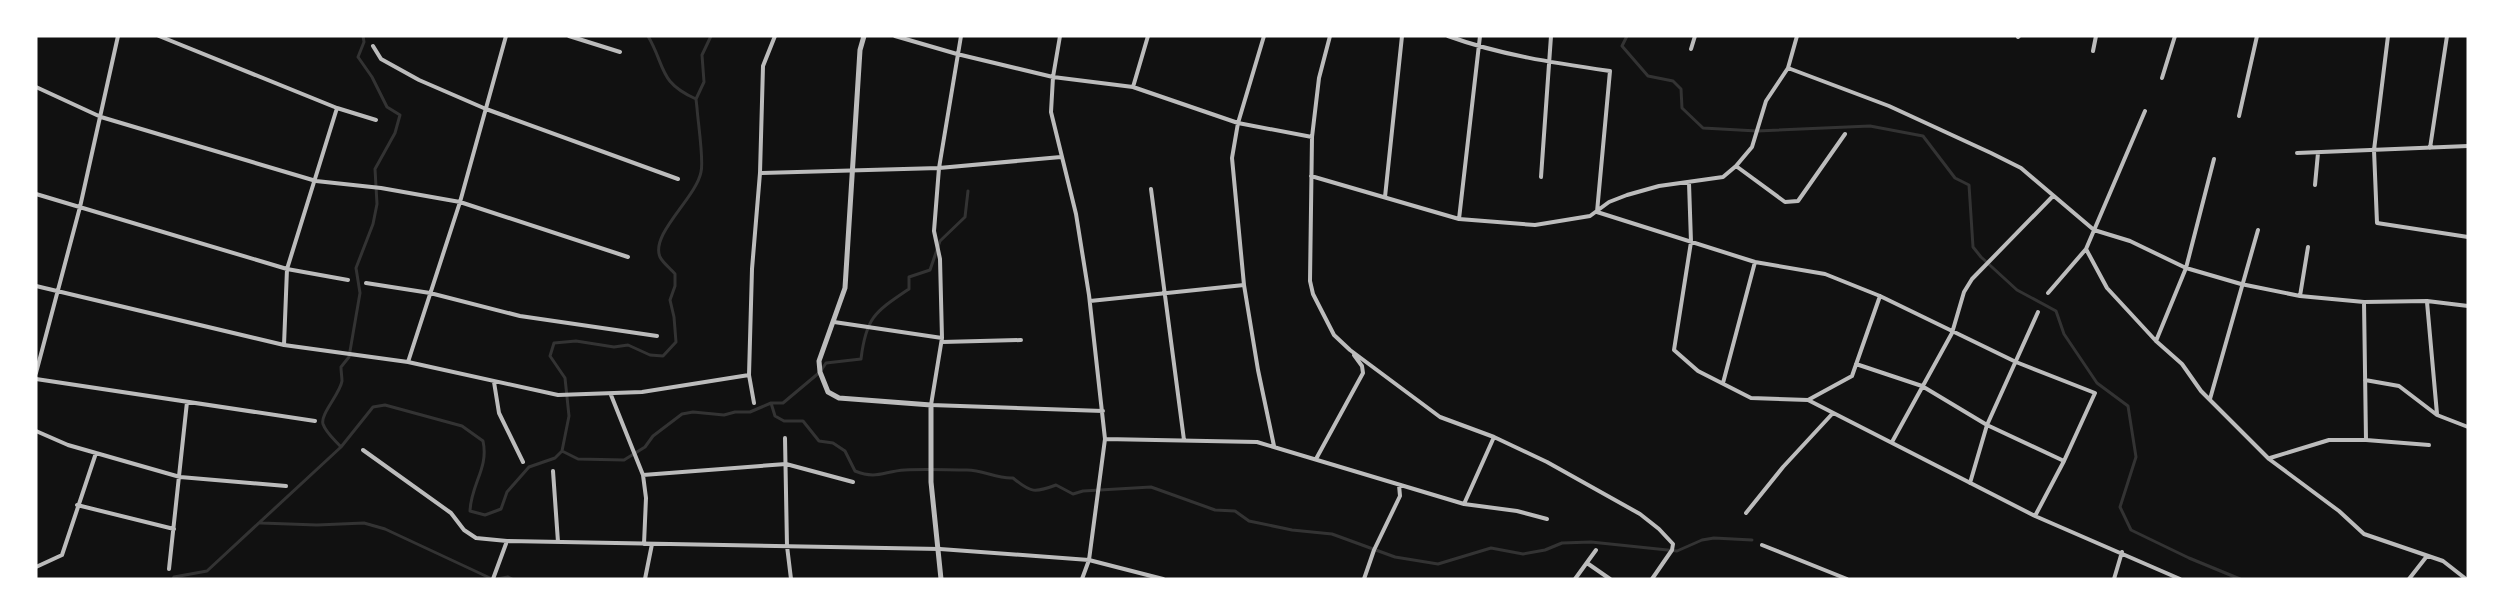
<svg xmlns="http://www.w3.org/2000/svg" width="2504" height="615" font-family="'IBM Plex Sans',sans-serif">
<rect width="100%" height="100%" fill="#111"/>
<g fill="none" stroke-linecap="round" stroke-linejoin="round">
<path stroke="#333" stroke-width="3" d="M1627 36 1622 46 1648 76 1673 81 1681 89 1682 108 1703 128 1757 131 1870 126 1923 136 1955 178 1969 185 1973 247 1981 257 2017 290 2056 311 2064 334 2097 383 2128 406 2136 457 2120 507 2131 530 2189 558 2240 579
M696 99 704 82 702 55 711 36
M771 403H783L820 372 826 363 861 359C866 317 875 312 909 289V277L930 270 940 241 965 217 968 191
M341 447C335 440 326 433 323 424 320 414 340 394 342 381 342 377 341 372 341 367L349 357 360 293 356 268 373 224 377 204 375 169 395 133 400 115 387 107 372 77 358 57 364 42 363 36
M562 451 578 459 624 460 645 447 653 436 682 414 693 412 724 415 735 412H750L771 403 775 416 784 421H803L819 441 833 443 845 451 855 471C877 480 884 471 905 470 926 469 947 470 967 470 983 470 997 479 1013 478 1031 493 1035 493 1056 485L1073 494 1083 491 1151 487 1215 510 1235 511 1249 521 1292 530 1332 534 1395 557 1438 564 1491 548 1523 554 1545 550 1562 543 1591 542 1677 551 1702 540 1714 538 1752 540
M261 523 317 525 364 523 385 529 490 578
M173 579 174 577 207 571 341 447 373 407 385 405 462 426 483 441C489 468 471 484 470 511L485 515 501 509 507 492 529 467 555 458 562 451 569 416 565 378 550 356 554 343 576 341 614 347 628 345 650 355 663 356 676 342 674 317 670 300 675 286V274C671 269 663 263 660 257 650 234 696 198 701 172 704 160 698 123 697 108L696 99C658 82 666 67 648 36
M497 579 508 577 512 579"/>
<path stroke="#bcbcbc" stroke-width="4" d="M159 36 337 108 376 120
M569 36 620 52
M895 36 957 54 1053 77 1133 87 1238 123 1312 137
M961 36 939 168 934 231 940 259 942 338 931 405 1103 411
M1060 36 1053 77 1051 112 1076 214 1089 295 1105 439 1089 560 1082 579
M1264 36 1238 123 1232 158 1244 285 1258 370 1274 446
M1330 36 1319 78 1312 137 1310 281 1313 294 1334 335 1350 350 1440 417 1494 437 1547 462 1640 514 1659 529 1673 544 1672 550 1652 579
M1448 36C1500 55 1555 63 1610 71L1597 212
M2388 36 2374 150 2377 223 2468 237
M2018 37 2019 36
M373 46 381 59 419 80 486 109 678 179
M1691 49 1695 36
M2093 51 2096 36
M1788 68 1889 106 1991 153 2021 168 2094 230 2130 241 2186 268 2241 284 2300 296 2364 302 2427 301 2468 306
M2162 78 2175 36
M36 87 101 117 316 181 381 188 460 202 628 257
M1133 87 1148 36
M2239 116 2257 36
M2430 148 2447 36
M2297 153 2468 146
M1736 166 1785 202 1798 201 1845 134
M760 173 939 168 1061 157
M1311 176 1459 219 1535 225 1590 216 1609 202 1627 195 1659 186 1723 177 1736 166 1752 147 1766 101 1788 68 1797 36
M1541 177 1551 36
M1689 183 1691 242 1674 350 1698 371 1751 398 1808 400 2035 516 2180 579
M2315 185 2318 153
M1151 189 1184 440
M36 194 287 269 348 280
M1385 197 1402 36
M1597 212 1755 262 1825 274 1880 296 2016 362 2095 393 2064 461 2035 516
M1459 219 1480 36
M2086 249 2107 288 2156 341 2182 364 2201 391 2269 459 2339 511 2364 534 2443 561 2466 579
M366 283 430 293 520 316 657 336
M36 286 284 345 408 362 558 395 642 392 749 375
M2048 293 2086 249 2145 111
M2300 296 2308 247
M1090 301 1244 285
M2364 302 2366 440
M2427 302 2437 414
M834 322 942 338
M2156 341 2186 268 2214 159
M942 342 1021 340
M284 345 287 269 337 108
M408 362 460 202 506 36
M1856 364 1922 386 1987 425 2064 461
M36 373 80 207 118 36
M36 379 315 421
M2365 380 2399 386 2437 415 2468 427
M494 382 499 413 523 462
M1723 383 1755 262
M611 395 643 475 646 498 644 544
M2210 399 2258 230
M1808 400 1852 376 1880 296
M754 403 749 375 752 269 760 173 763 66 775 36
M36 431 68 445 180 477 286 486
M785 438 787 546 791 579
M1105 439 1257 442 1464 504 1517 511 1547 519
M1892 442 1952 333 1964 292 1972 279 2053 196
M363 450 451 513 464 530 476 538 507 541 940 549 1089 560 1163 579
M2270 458 2329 440H2366L2429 445
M1316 459 1363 373 1362 366 1354 355
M553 471 558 542
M643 475 786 464 853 482
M1970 483 1987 425 2038 312
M1464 504 1494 437
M77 505 174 529
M1746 513 1783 467 1833 413
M1762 545 1847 579
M1587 563 1610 579
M36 567 62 555 96 453
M169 569 187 402
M493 579 507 541
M645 579 652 544
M1364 579 1374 550 1400 496 1399 485
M1575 579 1596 550
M2114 579 2122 552
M2409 579 2427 556"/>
<path stroke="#bcbcbc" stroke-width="5" d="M864 36 860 50 845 288 819 361 820 372 828 392 839 398 931 405V482L941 579"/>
</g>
<rect width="2504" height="615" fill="none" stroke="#ffffff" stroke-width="75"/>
</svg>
